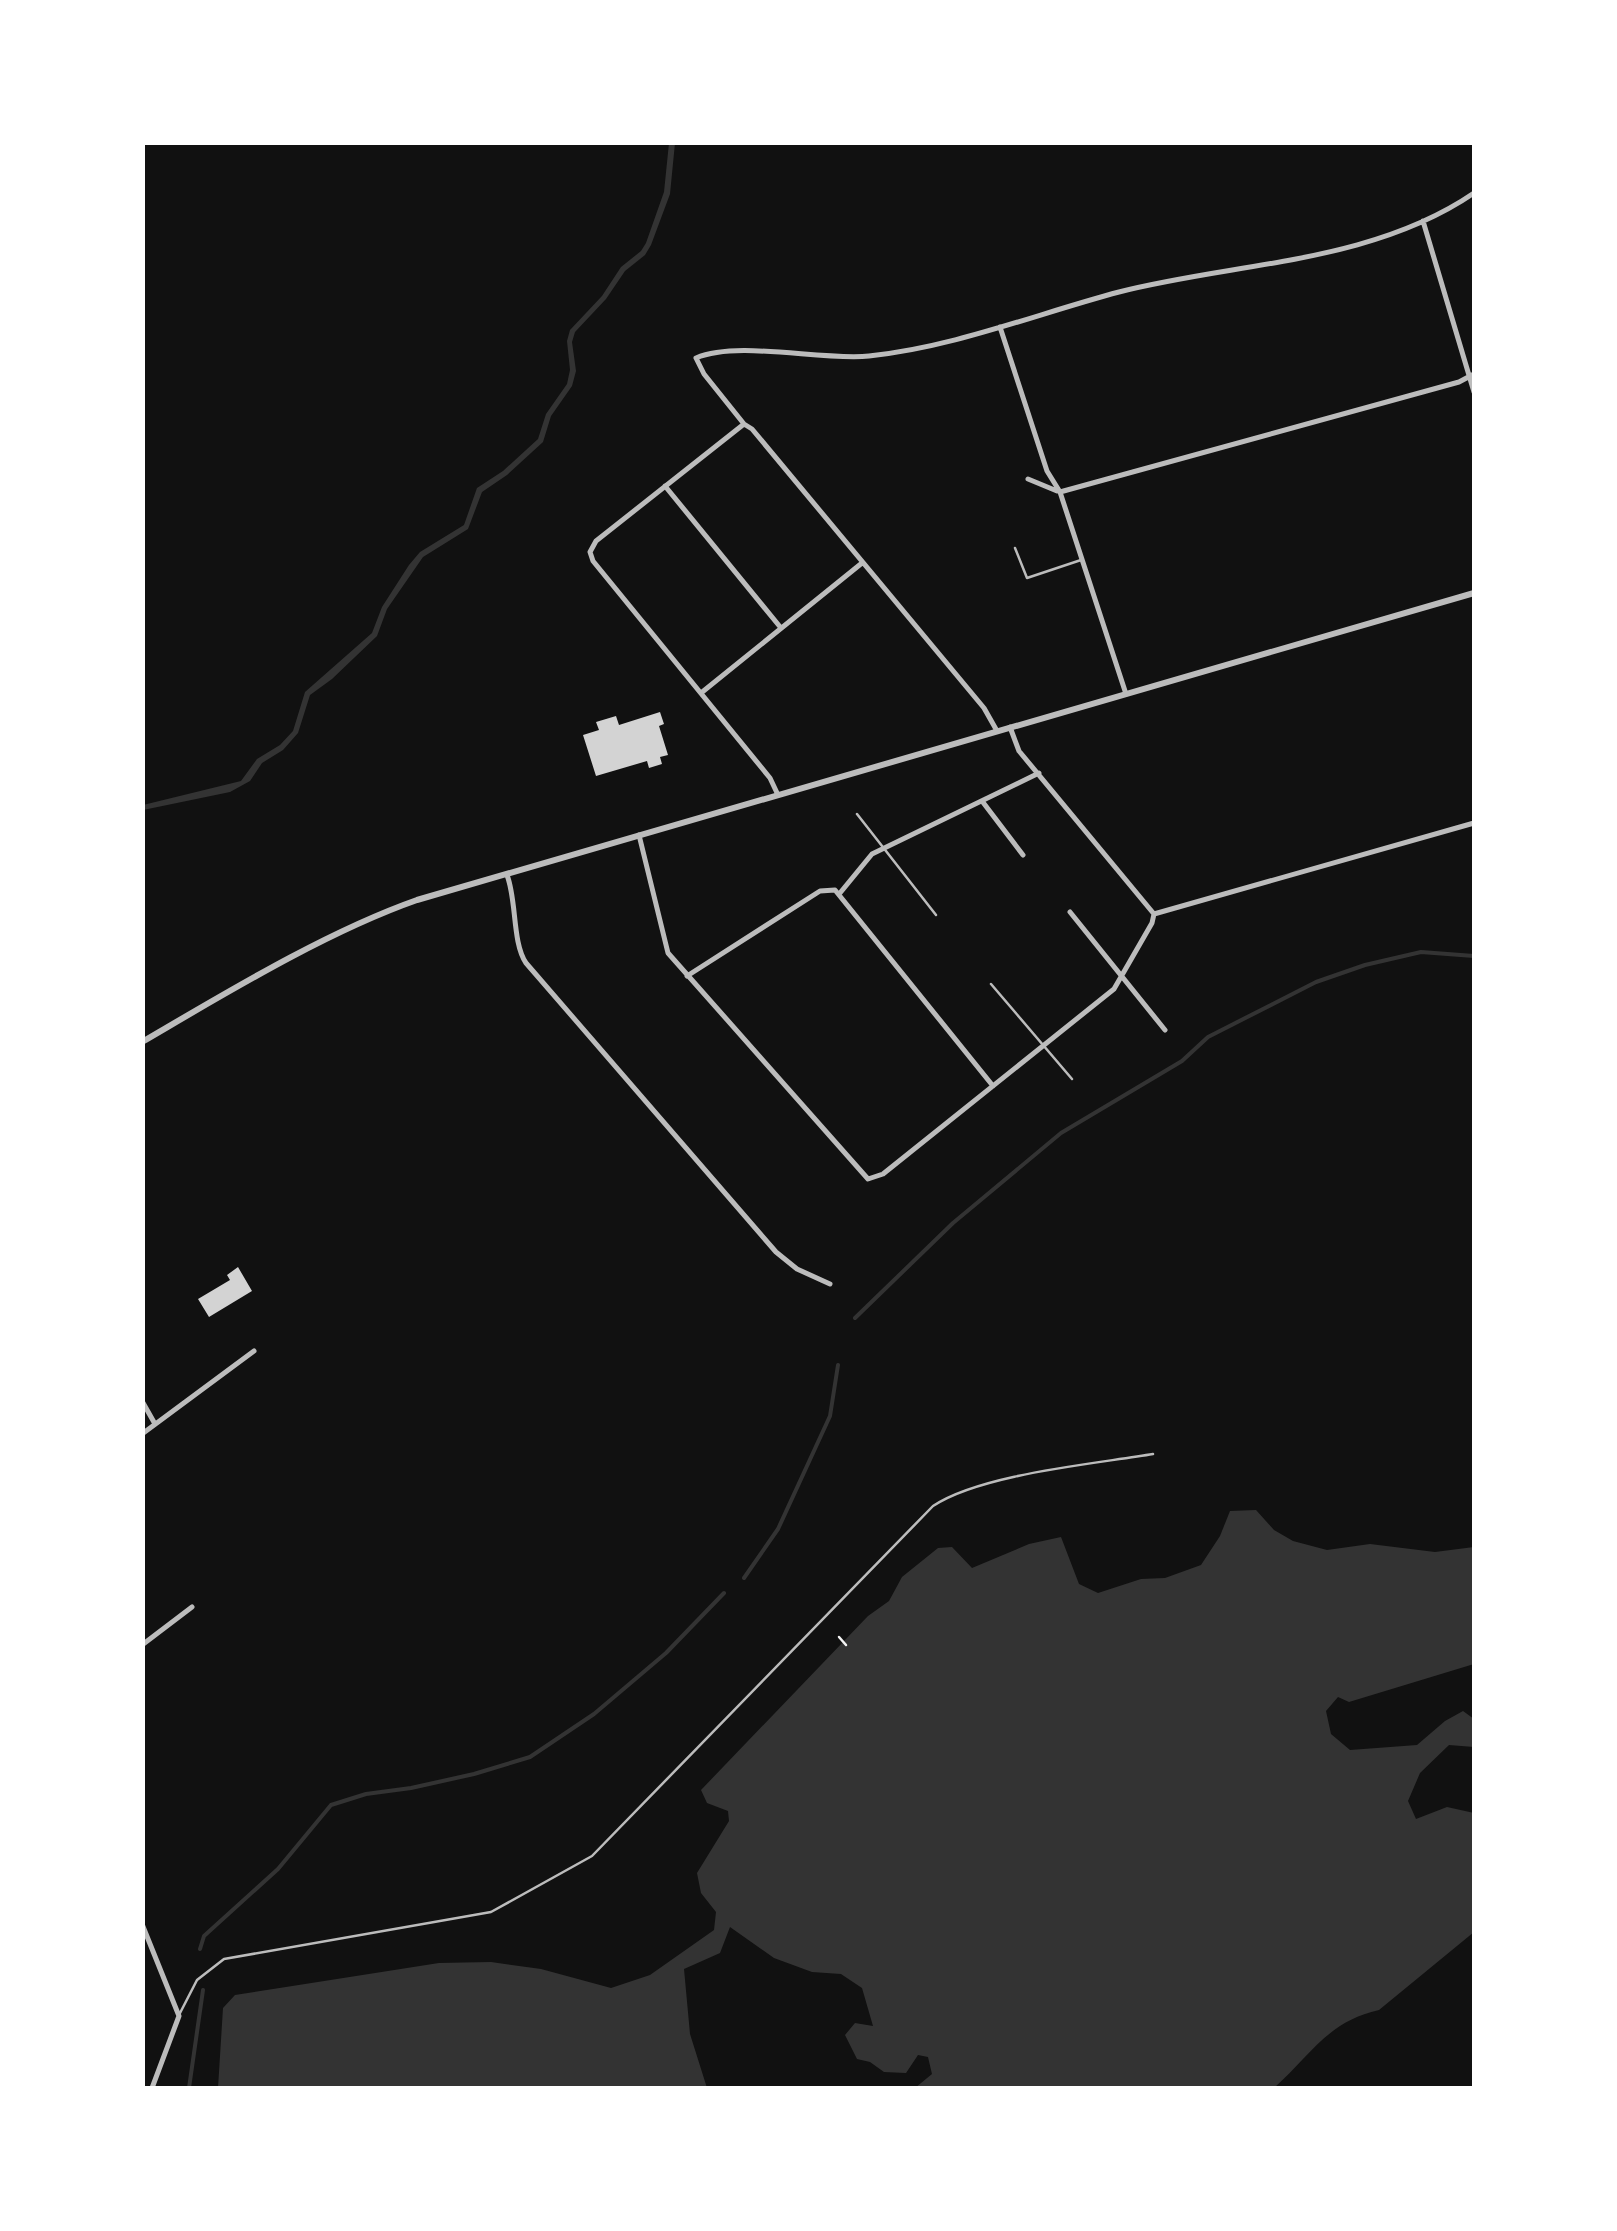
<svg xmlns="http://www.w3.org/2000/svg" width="1617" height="2231" font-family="Mulish,sans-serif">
<rect width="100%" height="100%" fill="#111"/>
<path fill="#333" d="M669 143H675L670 194 651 245 645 255 625 271 606 299 575 332 572 342 576 371 572 386 551 416 543 442 507 475 482 492 468 529 423 557 387 609 377 636 332 679 310 695 298 733 283 750 262 763 250 781 230 792 143 810V805L241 781 257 759 280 745 293 731 305 692 372 633 382 607 409 565 420 552 464 525 477 488 503 471 538 439 546 414 567 384 570 370 567 341 570 330 602 296 621 267 641 251 646 243 664 192Z
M1256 1510 1274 1530 1293 1541 1327 1550 1370 1544 1435 1552 1474 1547V1664L1349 1702 1338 1697 1326 1711 1331 1734 1350 1750 1417 1745 1445 1721 1463 1711 1474 1719V1747L1449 1745 1420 1773 1408 1801 1416 1819 1447 1807 1474 1813V1932L1379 2010C1328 2021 1310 2056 1274 2088H915L932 2074 928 2057 918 2055 906 2073 884 2072 870 2062 857 2059 845 2035 855 2023 873 2026 862 1988 841 1974 812 1972 774 1958 730 1927 720 1953 684 1969 690 2034 707 2088H218L223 2008 235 1995 439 1963 491 1962 541 1969 611 1988 650 1975 714 1930 716 1912 701 1893 697 1873 729 1821 728 1811 707 1803 701 1790 868 1616 889 1601 902 1577 938 1548 952 1547 972 1568 1029 1544 1061 1537 1079 1584 1098 1593 1141 1579 1165 1578 1201 1565 1220 1536 1230 1511Z"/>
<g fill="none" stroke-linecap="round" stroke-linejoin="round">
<path stroke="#333" stroke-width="4" d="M855 1318 953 1223 1061 1133 1182 1061 1208 1037 1316 982 1365 965 1421 952 1474 956
M744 1578 778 1529 830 1416 838 1365
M200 1949 204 1936 278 1869 331 1805 366 1794 411 1788 474 1774 530 1757 594 1714 666 1653 724 1593
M189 2088 203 1990"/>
</g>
<path fill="#d3d3d3" d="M660 712 664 724 659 726 668 755 660 757 662 764 649 768 647 761 596 776 583 735 599 730 596 722 616 716 619 725Z
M238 1267 252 1291 209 1317 198 1299 230 1280 227 1275Z"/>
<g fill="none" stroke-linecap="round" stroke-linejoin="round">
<path stroke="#f5f5f5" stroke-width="2.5" d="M839 1637 846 1645"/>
<path stroke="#bcbcbc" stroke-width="2.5" d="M1015 548 1027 578 1081 560
M857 814 936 915
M991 984 1072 1079
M179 2015 197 1980 224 1959 491 1912 592 1856 933 1506C981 1474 1094 1464 1153 1454"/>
<path stroke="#bcbcbc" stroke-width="5" d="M1423 221 1474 392
M1000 327 1047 471 1060 492 1126 694
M744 424 596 541 590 552 593 561 770 778 778 795
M1028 479 1057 491
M665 486 781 628
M1060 492 1459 382 1474 374
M701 693 862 563
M1010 727 1019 751 1154 914
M997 731 984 708 752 429 744 424 704 374 696 358C739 340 821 361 869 356 955 347 1036 314 1119 292 1236 262 1370 264 1474 193
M982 801 1023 855
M639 835 668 953 868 1179 883 1174 1114 989 1152 923 1154 914
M507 875C517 901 512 942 526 963L776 1252 797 1269 830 1284
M840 893 872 854 1039 773
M1070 912 1165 1030
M1154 914 1474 823
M687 976 820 891 835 890 993 1086
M142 1401 155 1424
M142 1434 254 1351
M142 1645 192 1607
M142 1924 179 2016 152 2088"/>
<path stroke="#bcbcbc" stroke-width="6" d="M142 1042C226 993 326 932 417 900L1474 593"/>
</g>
<rect width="1617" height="2231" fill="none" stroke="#ffffff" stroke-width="290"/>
</svg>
